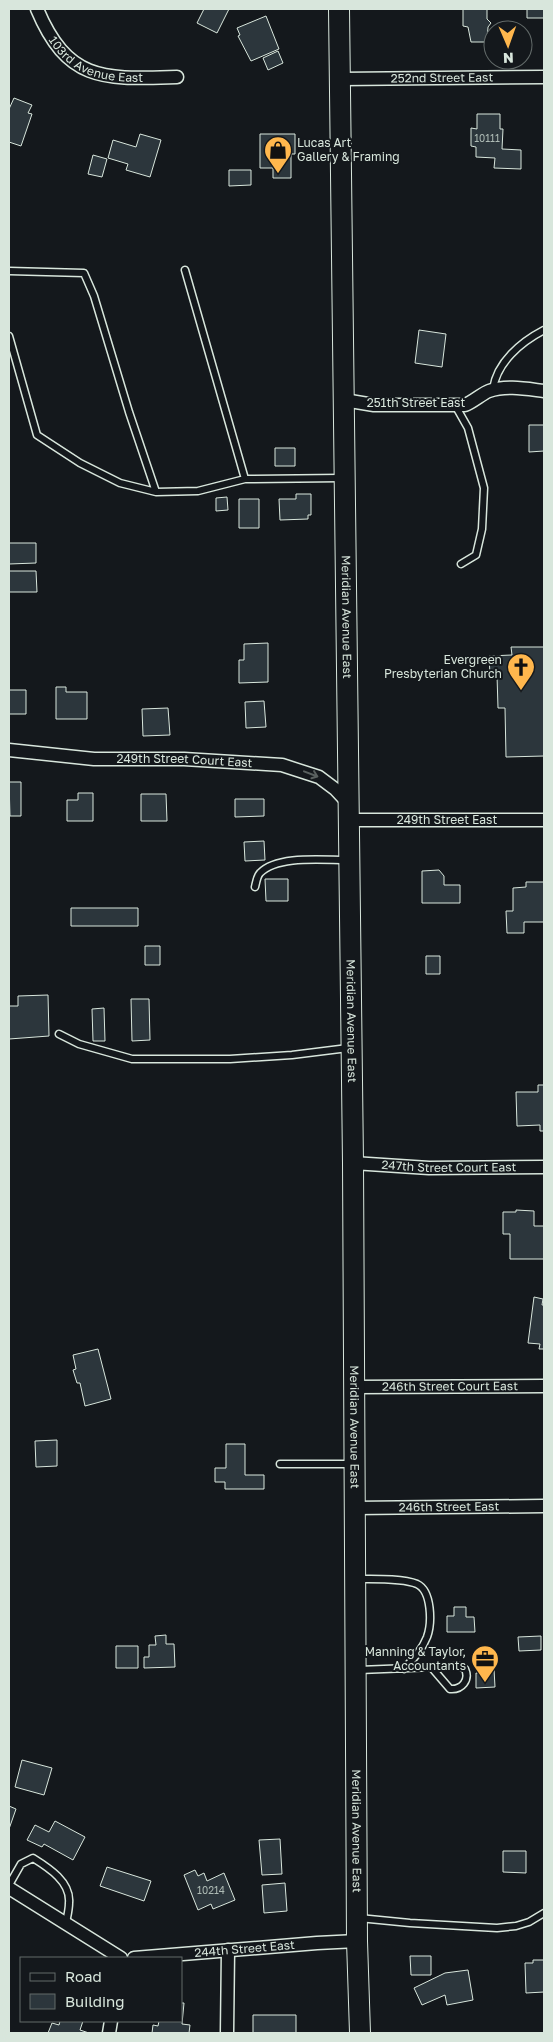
<svg xmlns="http://www.w3.org/2000/svg" width="553" height="2042" font-family="'Golos Text',sans-serif">
<rect width="100%" height="100%" fill="#14181c"/>
<path fill="#2c363c" stroke="#d8e6dc" d="M204 9H229L217 33 197 23Z
M463 9H487V19L491 23 488 27 487 42H471L468 27 463 26Z
M527 9H544V18H527Z
M266 16 279 49 251 61 238 36 240 35 237 28Z
M278 51 283 63 268 70 263 58Z
M14 98 32 105 28 113 32 114 21 146 9 142V109Z
M477 114H500V129H503L502 149 521 150V169L494 168 495 158 476 157V147L471 146V128L477 129Z
M140 134 161 140 150 177 126 170 128 164 108 158 113 140 136 147Z
M260 134H295V154H291V178H273V168H260Z
M93 155 107 159 102 177 88 174Z
M229 170H251V185L229 186Z
M419 330 446 334 442 367 415 363Z
M529 425H544V451L529 452Z
M275 448H295V466H275Z
M296 494H311V515H308V519L280 520 279 499H296Z
M227 497 228 510 216 511V498Z
M239 499H259V528H239Z
M9 543H36V563L9 564Z
M9 571H36L37 592H9Z
M268 643V682L239 683V660H244V644Z
M511 647H544V756L506 757 505 708H498L497 675H490L489 656 512 655Z
M56 687H66V692H87V719H56Z
M9 690H26V714H9Z
M264 701 266 727 246 728 245 702Z
M168 708 170 735 143 736 142 709Z
M9 782H21V816H10Z
M78 793H93V821H67V800H78Z
M141 794H166L167 821H141Z
M235 799H264V816L235 817Z
M264 841 265 860 245 861 244 842Z
M439 870 444 876V885H460V903H422V871Z
M265 879H288V901H266Z
M526 882H544V922H524V933H507L506 911H513V888L526 887Z
M71 908H138V926H71Z
M145 946H160V965H145Z
M426 956H440V974H426Z
M48 995 49 1036 9 1039V1006H18V996Z
M131 999H149L150 1040 132 1041Z
M104 1008 105 1041H93L92 1009Z
M538 1085H544V1131H540V1125L517 1126 516 1092H538Z
M516 1210 534 1211V1226H544V1259H510V1234H503V1212H516Z
M534 1297 543 1299 542 1305H544V1349H539L540 1344 528 1343Z
M98 1349 111 1399 85 1406 80 1383H77L73 1370 76 1369 73 1355Z
M57 1440V1466L36 1467 35 1441Z
M226 1444H245V1475H264V1489H225V1482H215V1468H226Z
M454 1607H466V1617H474L475 1632H447V1616H454Z
M166 1635V1644H174L175 1667 144 1668V1657H149V1645H156L155 1636Z
M541 1636V1650L519 1651 518 1637Z
M116 1646H138V1668H116Z
M485 1669H494L495 1687 476 1688V1673H485Z
M22 1760 52 1768 44 1795 15 1787Z
M9 1806 16 1809 9 1829Z
M55 1821 85 1837 73 1860 44 1844 42 1847 27 1840 35 1825 49 1832Z
M280 1839 282 1874 262 1875 259 1840Z
M503 1851H526V1873L503 1872Z
M107 1867 151 1881 144 1901 100 1886Z
M195 1870 198 1876 204 1873 207 1881 224 1873 235 1900 213 1909 211 1904 198 1910 184 1875Z
M285 1883 287 1911 264 1913 262 1885Z
M410 1956H431V1975H411Z
M533 1960H544V1992L526 1993 525 1963H533Z
M468 1970 473 2000 447 2005 445 1995 422 2005 414 1988 445 1973Z
M181 2003H184L182 2024 190 2025 189 2033H152L153 2025 158 2026 159 2021H181Z
M253 2015H296V2033H253Z
M60 2021H83L80 2030 89 2033H48L52 2023 59 2025Z"/>
<g fill="none" stroke-linecap="round" stroke-linejoin="round">
<g stroke="#d8e6dc" stroke-width="9">
<path id="lane" d="M185 270 245 479
M9 271 84 273 94 296 129 412 156 492
M9 336 37 435 80 463 120 483 156 492 198 491 245 479 341 478
M493 389C497 362 521 342 544 330
M455 405 468 428 484 488 482 529 476 555 461 564
M255 887C256 883 257 876 260 873 277 855 323 860 346 860
M59 1034 79 1044 132 1059H230L292 1055 348 1048
M280 1464H353
M358 1579C374 1579 403 1578 417 1584 432 1591 432 1623 427 1637 422 1650 413 1659 404 1669
M359 1670 459 1666 465 1669C470 1680 462 1690 450 1689L432 1668
M9 1885 21 1864 33 1858C49 1868 71 1882 69 1903 69 1910 67 1917 66 1923
M359 1918 410 1923 497 1928 516 1926 529 1922 544 1913"/>
</g>
<g stroke="#d8e6dc" stroke-width="15">
<g id="street">
<path id="s1" d="M37 9C68 83 105 79 177 77"/>
<path id="s2" d="M340 79 544 77"/>
<path d="M344 400 374 405H465C473 402 483 393 489 391 506 385 527 389 544 391"/>
<path id="s3" d="M9 750 94 759H184L282 765 319 777 335 789 349 804"/>
<path id="s4" d="M349 820H544"/>
<path id="s5" d="M353 1163 429 1168 544 1167"/>
<path id="s6" d="M355 1387 544 1386"/>
<path id="s7" d="M354 1508 544 1506"/>
<path d="M9 1888 121 1958"/>
<path id="s8" d="M134 1958 317 1943 357 1941"/>
<path d="M109 2033 111 2021"/>
<path d="M227 2033 228 1950"/>
</g>
</g>
<g stroke="#d8e6dc" stroke-width="22">
<g id="primary">
<path id="s9" d="M339 9 353 1163 357 1941 360 2033"/>
</g>
</g>
<use href="#lane" stroke="#14181c" stroke-width="6"/>
<use href="#street" stroke="#14181c" stroke-width="12"/>
<use href="#primary" stroke="#14181c" stroke-width="20"/>
</g>
<defs><path id="oneway-shaft" d="M-6 0H5M1.5-3L5.5 0L1.5 3" fill="none" stroke-width="1.6" stroke-linecap="round" stroke-linejoin="round" transform="scale(1.25)"/></defs>
<use stroke="#59605f" href="#oneway-shaft" transform="translate(311 774) rotate(21)"/>
<defs>
<g id="shop-pin" transform="scale(1.4375)"><path d="M0 17L-7.5 6A9.5 9.5 0 1 1 7.5 6Z" fill="#ffb74d" stroke="#14181c"/><path d="M-5-2.5h2.3a2.7 3.5 0 0 1 5.4 0H5L5.5 6h-11ZM-1.5-2.5h3a1.5 2.3 0 0 0-3 0Z" fill="#111"/></g>
<g id="church-pin" transform="scale(1.4375)"><path d="M0 17L-7.5 6A9.5 9.5 0 1 1 7.5 6Z" fill="#ffb74d" stroke="#14181c"/><path d="M-1.2-6h2.4v3.5h3.3v2.4h-3.3V6h-2.4V-.1h-3.3v-2.4h3.3Z" fill="#111"/></g>
<g id="office-pin" transform="scale(1.4375)"><path d="M0 17L-7.5 6A9.5 9.5 0 1 1 7.5 6Z" fill="#ffb74d" stroke="#14181c"/><path d="M-6-3h4V-5.5h4V-3h4V5H-6ZM-1-4.5V-3h2v-1.5ZM-6 0V1H6V0Z" fill="#111"/></g>
</defs>
<g fill-rule="evenodd">
<use href="#shop-pin" x="278" y="150"/>
<use href="#church-pin" x="521" y="667"/>
<use href="#office-pin" x="485" y="1659"/>
</g>
<g text-anchor="middle" stroke-width="4" stroke-linejoin="round" paint-order="stroke">
<g font-size="10" fill="#adbab4">
<text x="487" y="142">10111</text>
<text x="211" y="1894">10214</text>
</g>
<g font-size="12" fill="#d8e6dc" stroke="#14181c">
<text dy="4" stroke="none"><textPath href="#s1" startOffset="85">103rd Avenue East</textPath></text>
<text dy="4" stroke="none"><textPath href="#s2" startOffset="102">252nd Street East</textPath></text>
<text x="416" y="407">251th Street East</text>
<text dy="4" stroke="none"><textPath href="#s9" startOffset="608">Meridian Avenue East</textPath></text>
<text dy="4" stroke="none"><textPath href="#s3" startOffset="176">249th Street Court East</textPath></text>
<text dy="4" stroke="none"><textPath href="#s4" startOffset="98">249th Street East</textPath></text>
<text dy="4" stroke="none"><textPath href="#s9" startOffset="1012">Meridian Avenue East</textPath></text>
<text dy="4" stroke="none"><textPath href="#s5" startOffset="96">247th Street Court East</textPath></text>
<text dy="4" stroke="none"><textPath href="#s6" startOffset="95">246th Street Court East</textPath></text>
<text dy="4" stroke="none"><textPath href="#s9" startOffset="1418">Meridian Avenue East</textPath></text>
<text dy="4" stroke="none"><textPath href="#s7" startOffset="95">246th Street East</textPath></text>
<text dy="4" stroke="none"><textPath href="#s9" startOffset="1822">Meridian Avenue East</textPath></text>
<text dy="4" stroke="none"><textPath href="#s8" startOffset="111">244th Street East</textPath></text>
</g>
<g font-size="12" fill="#d8e6dc" stroke="#14181c" text-anchor="end">
<text x="297" y="147" text-anchor="start">Lucas Art<tspan x="297" dy="14">Gallery &amp; Framing</tspan></text>
<text x="502" y="664">Evergreen<tspan x="502" dy="14">Presbyterian Church</tspan></text>
<text x="466" y="1656">Manning &amp; Taylor,<tspan x="466" dy="14">Accountants</tspan></text>
</g>
</g>
<rect width="553" height="2042" fill="none" stroke="#d8e6dc" stroke-width="20"/>
<rect x="20" y="1957" width="162" height="65" fill="#14181c" stroke="#626a69"/>
<rect x="30" y="1973" width="25" height="8" fill="#14181c" stroke="#626a69"/>
<text x="65" y="1982" font-size="15" fill="#d8e6dc">Road</text>
<rect x="30" y="1994" width="25" height="15" fill="#2c363c" stroke="#626a69"/>
<text x="65" y="2007" font-size="15" fill="#d8e6dc">Building</text>
<g transform="translate(508 45) rotate(178)"><circle r="24" fill="#14181c" stroke="#626a69"/>
<path d="M0-4L9 19L0 12L-9 19Z" fill="#ffb74d"/>
<text y="-8" font-size="14" font-weight="bold" text-anchor="middle" fill="#d8e6dc">N</text>
</g>
</svg>
